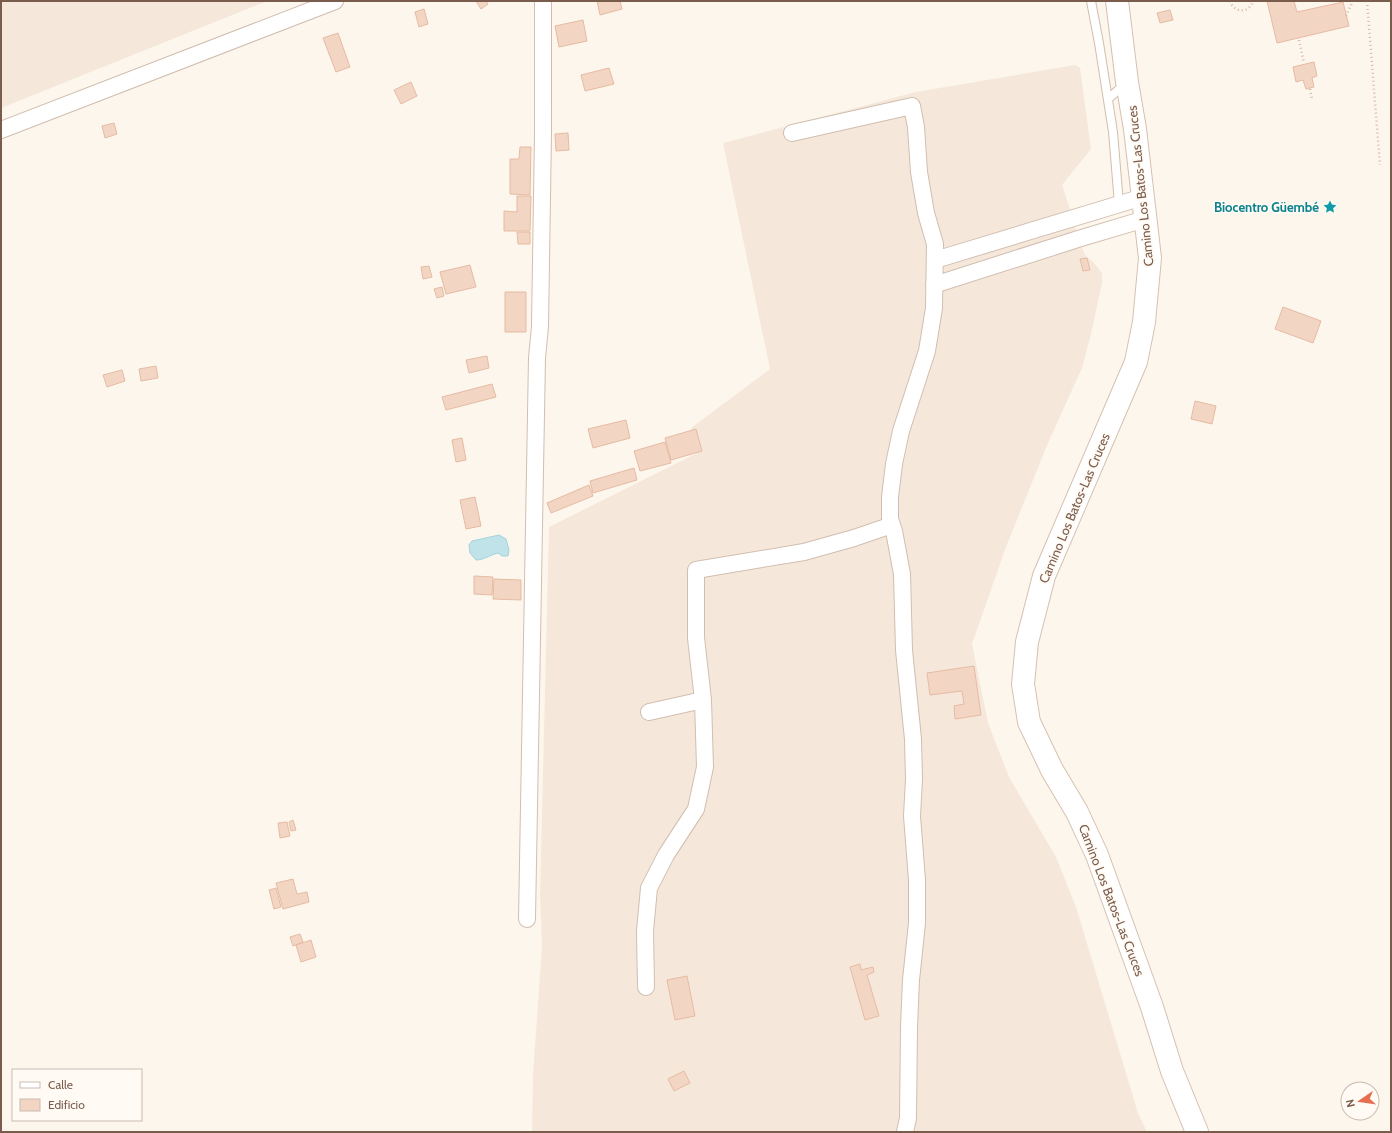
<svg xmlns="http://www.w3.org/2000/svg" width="1392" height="1133" font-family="Cabin,sans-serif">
<rect width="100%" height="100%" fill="#fdf6ec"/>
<path fill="#f5e8da" d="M1 1H267L1 108Z
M1075 65 1080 68 1091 149 1062 185 1073 218 1078 239 1085 255 1094 263 1102 273V283L1091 334 1082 368 1048 443 1006 547 972 644 988 723 1009 777 1056 857 1076 907 1138 1113 1147 1132H532L533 1076 542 945 540 895 549 527 699 452 691 428 770 369 723 143 916 92Z"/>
<path fill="#bfe3e8" stroke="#a5d3da" d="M499 535 506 539 509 550 508 556H502L498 553C490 555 484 560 476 560L470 553 469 545 472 541Z"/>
<path fill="#f3d5c3" stroke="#e6bba3" d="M476 1H486L488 4 481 9Z
M597 1H620L622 9 600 15Z
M1267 1H1294L1297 12 1343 2 1349 26 1277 43Z
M424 9 428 24 419 27 415 12Z
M1170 10 1173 20 1160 23 1157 13Z
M583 20 587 41 559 47 555 26Z
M338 33 350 67 336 72 323 38Z
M1314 62 1317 76 1312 78 1314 87 1306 89 1303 80 1296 82 1293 67Z
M609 68 614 84 585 91 581 75Z
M411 82 417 96 401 104 394 90Z
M114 123 117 134 105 138 102 126Z
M568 133 569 150 556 151 555 134Z
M520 147H531L530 195 510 194V159H519Z
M517 196H531L530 231H504V211L517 212Z
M517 232H530V244H518Z
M1087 258 1090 270 1083 271 1080 259Z
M470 265 476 287 446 294 440 272Z
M429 266 432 277 423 279 421 267Z
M442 287 444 296 437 298 434 289Z
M505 292H526V332H505Z
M1283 307 1321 321 1313 343 1275 329Z
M487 356 489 368 469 373 466 360Z
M156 366 158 378 141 381 139 369Z
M122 370 125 381 107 387 103 375Z
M492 384 496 397 446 410 442 397Z
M1195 401 1216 406 1212 424 1191 419Z
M626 420 630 438 593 448 588 429Z
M696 429 702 451 671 460 665 438Z
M462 438 466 460 456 462 452 440Z
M665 442 671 463 640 471 634 451Z
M634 468 637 480 593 493 590 481Z
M589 485 593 496 551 513 547 503Z
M475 497 481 526 466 529 460 500Z
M474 576 493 577 492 595 474 594Z
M494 579 521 580V600L493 599Z
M974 666 981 715 955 719 954 706 964 704 962 691 930 695 927 673Z
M293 820 296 830 291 831 289 822Z
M287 822 290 836 280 838 278 823Z
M293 879 297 894 307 892 309 902 283 909 276 883Z
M276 888 281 907 274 909 269 890Z
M300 934 303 942 293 946 290 937Z
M311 940 316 957 301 962 296 945Z
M860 964 861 970 873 967 874 972 867 975 879 1016 865 1020 850 967Z
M687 976 695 1016 675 1020 667 980Z
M684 1071 690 1083 674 1091 668 1079Z"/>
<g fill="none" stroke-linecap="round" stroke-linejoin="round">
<g stroke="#d1beb0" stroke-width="10">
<path id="lane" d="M1091 1 1099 43 1113 132 1119 204
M1108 99 1125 84"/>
</g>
<g stroke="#d1beb0" stroke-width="18">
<path id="street" d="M1 130 335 1
M792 133 912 106 916 127 919 172 926 213 935 244 934 308 927 351 901 431 894 464 890 497V519L894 531 902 574 904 650 913 739 914 779 912 816 917 880V923L911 980 909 1027 908 1118 905 1132
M935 260 1143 197
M934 285 1078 239 1145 219
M649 712 703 700
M527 919 537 358 540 326 543 133V1
M646 987 645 931 649 888 666 855 696 809 705 767 703 700 696 638V570L804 552 854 538 892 525"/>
</g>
<g stroke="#d6c0b0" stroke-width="24">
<path id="secondary" d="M1117 1 1127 82 1135 129 1150 258 1144 322 1136 362 1044 576 1027 642 1023 684 1029 722 1052 770 1077 812 1097 855 1152 1007 1172 1071 1197 1132"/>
</g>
<path stroke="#d9b8a5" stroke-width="2.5" stroke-dasharray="1 3" stroke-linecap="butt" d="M1230 1C1234 13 1249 14 1253 1
M1367 1 1380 165
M1346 16 1353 1
M1299 40 1304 63
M1310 89 1312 99"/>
<use href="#lane" stroke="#fff" stroke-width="8"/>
<use href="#street" stroke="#fff" stroke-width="16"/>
<use href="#secondary" stroke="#fff" stroke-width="22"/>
</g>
<defs>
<g id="sight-bare" transform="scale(1.08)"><path d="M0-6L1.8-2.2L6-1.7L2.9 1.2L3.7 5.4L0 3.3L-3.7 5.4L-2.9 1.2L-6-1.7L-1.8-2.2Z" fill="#0f9aa8" stroke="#fffaf3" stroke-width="2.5" paint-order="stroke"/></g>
</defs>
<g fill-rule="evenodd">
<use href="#sight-bare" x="1330" y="207"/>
</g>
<g text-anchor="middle" stroke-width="3.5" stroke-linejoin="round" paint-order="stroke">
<g font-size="13" fill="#7a5c4d" stroke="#fffaf3">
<text transform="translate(1140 186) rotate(-96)" y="5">Camino Los Batos-Las Cruces</text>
<text transform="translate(1074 508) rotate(-67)" y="5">Camino Los Batos-Las Cruces</text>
<text transform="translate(1112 900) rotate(69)" y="5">Camino Los Batos-Las Cruces</text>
</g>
<g font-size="13" font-weight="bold" fill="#0d838f" stroke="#fffaf3" text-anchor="end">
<text x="1319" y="212">Biocentro Güembé</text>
</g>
</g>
<rect width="1392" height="1133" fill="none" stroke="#7a5c4d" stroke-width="4"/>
<rect x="12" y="1069" width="130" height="52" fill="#fffaf3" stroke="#cabbb1"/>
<rect x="20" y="1082" width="20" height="6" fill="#ffffff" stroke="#cabbb1"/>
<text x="48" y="1089" font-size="12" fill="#7a5c4d">Calle</text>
<rect x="20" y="1099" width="20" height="12" fill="#f3d5c3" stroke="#cabbb1"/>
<text x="48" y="1109" font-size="12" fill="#7a5c4d">Edificio</text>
<g transform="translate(1360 1101) rotate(257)"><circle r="19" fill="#fffaf3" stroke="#cabbb1"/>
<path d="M0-3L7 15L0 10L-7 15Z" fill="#e76f51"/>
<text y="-6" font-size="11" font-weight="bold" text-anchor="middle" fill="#7a5c4d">N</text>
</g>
</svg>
